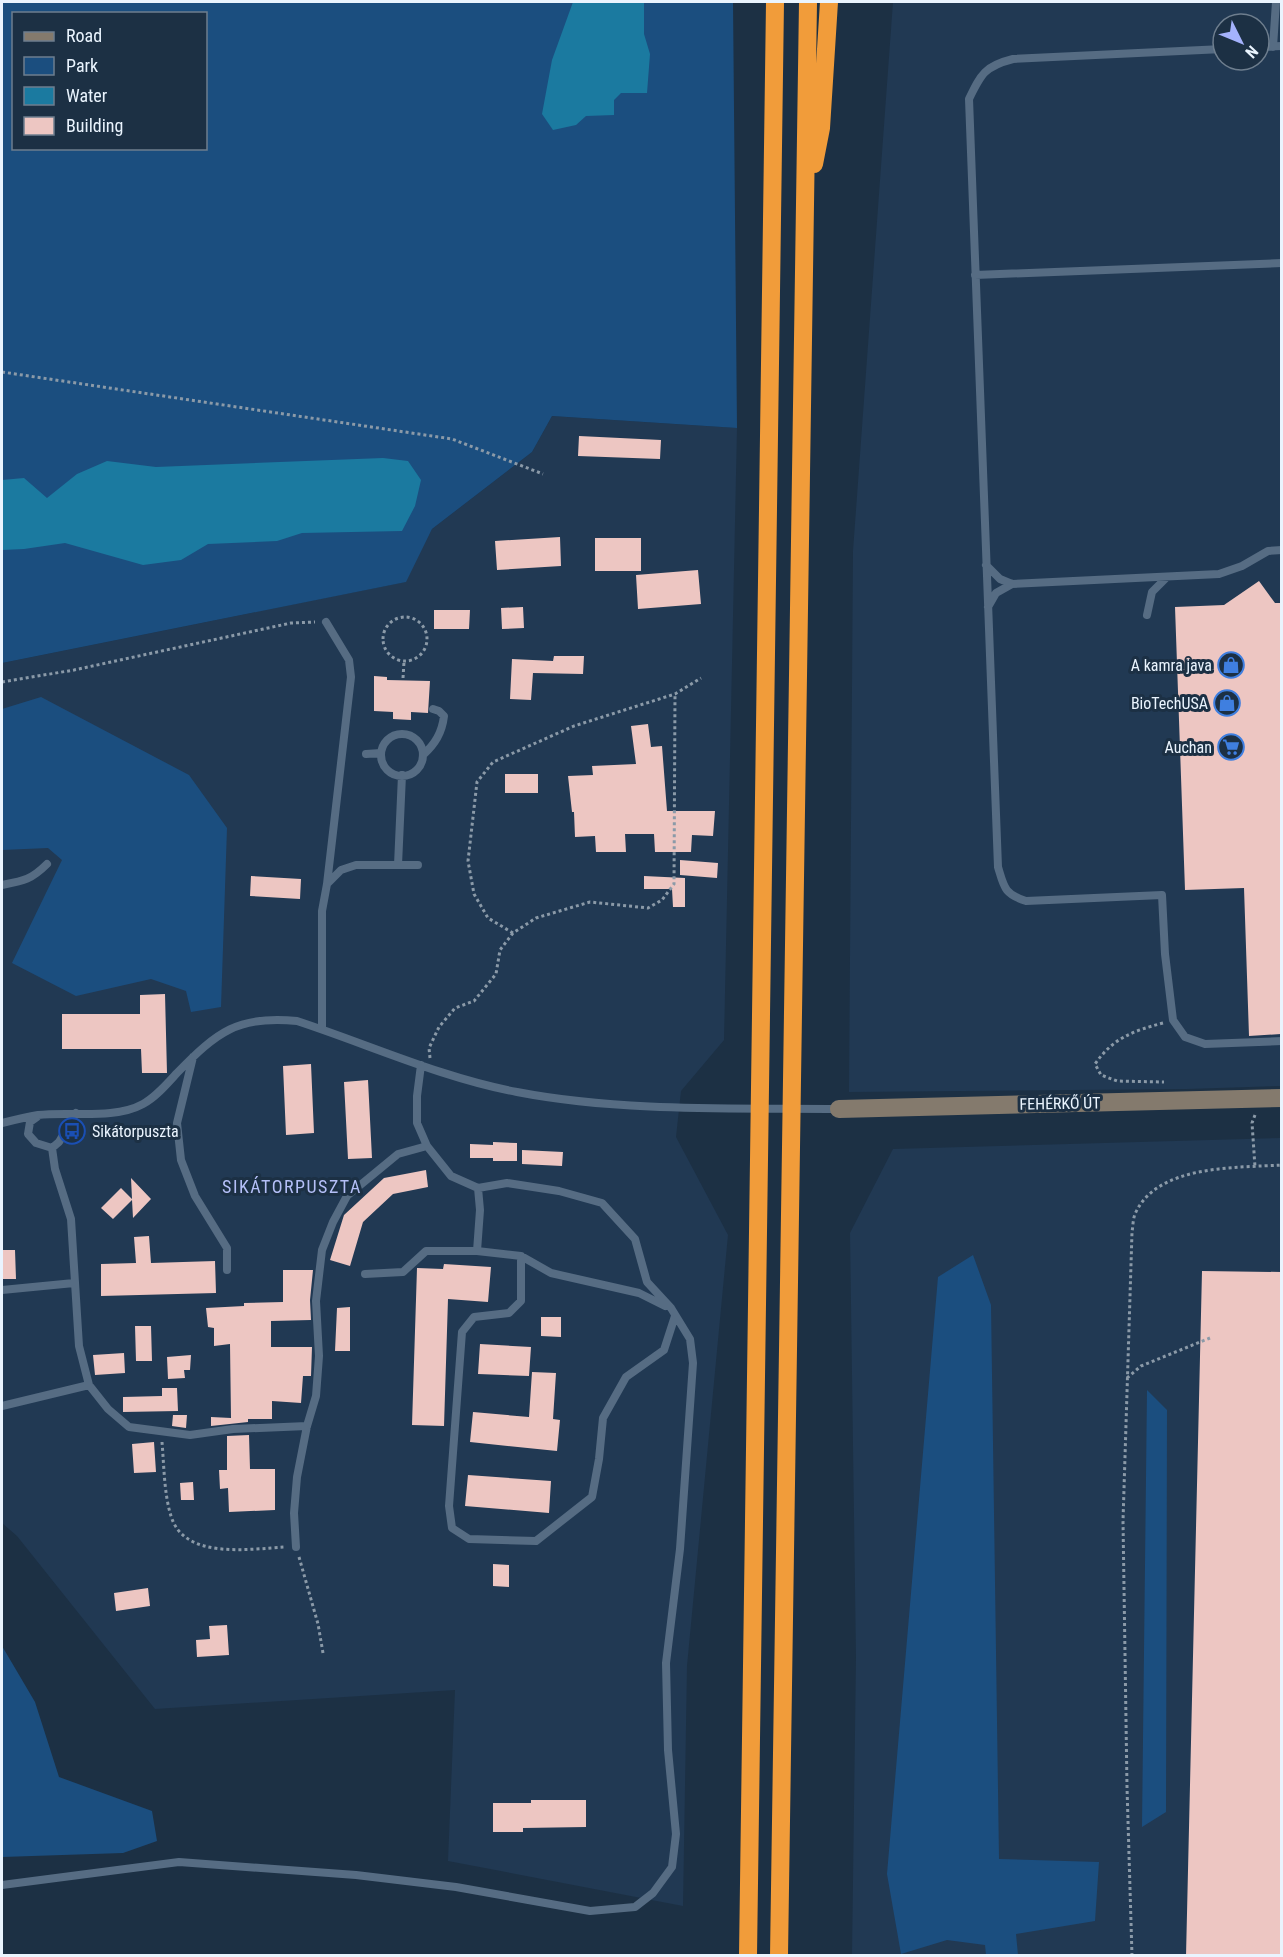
<svg xmlns="http://www.w3.org/2000/svg" width="1283" height="1957" font-family="'Roboto Condensed',sans-serif">
<rect width="100%" height="100%" fill="#1c3044"/>
<path fill="#213953" fill-rule="evenodd" d="M893 2H1281V1086L1187 1089 849 1092 853 551ZM1223 24H1259V60H1223Z
M552 416 737 428 724 1040 681 1091 676 1137 728 1235 687 1666 683 1906 448 1861 455 1690 155 1709 17 1536 2 1523V663L405 582 432 529 532 452Z
M1281 1138V1955H852L856 1657 850 1233 893 1149Z"/>
<path fill="#1b4e7f" fill-rule="evenodd" d="M2 2H733L737 428 552 416 532 452 432 529 406 582 2 663ZM14 14H206V148H14Z
M41 697 189 775 227 828 221 1007 191 1012 186 991 151 979 76 996 12 963 62 860 48 848 2 850V709Z
M973 1255 991 1305 999 1859 1099 1862 1095 1921 1016 1934 1018 1955H986L985 1945 947 1940 901 1954 887 1874 938 1277Z
M1147 1390 1167 1410 1166 1812 1142 1827Z
M2 1646 35 1702 59 1777 152 1811 157 1841 123 1853 2 1857Z"/>
<path fill="#1b7aa0" d="M573 2H644V34L650 54 647 93H621L614 100V115L586 116 576 125 553 130 542 114 552 60Z
M383 458 408 461 421 480 415 506 402 531 302 533 277 541 208 544 181 560 143 565 65 543 24 549 2 550V480L24 478 47 498 77 474 107 461 156 467Z"/>
<path fill="#edc6c2" d="M579 436 661 440 660 459 578 456Z
M560 537 561 566 497 570 495 541Z
M595 538H641V571H595Z
M698 570 701 604 638 609 636 575Z
M1259 581 1275 603H1281V1034L1249 1036 1244 888 1185 890 1175 607 1224 605Z
M523 607 524 628 502 629 501 608Z
M434 610H470L469 629H434Z
M554 656H584L583 674 533 673 531 700 510 699 512 659 553 661Z
M374 676 387 677V680L430 681 428 713 411 712V720L393 719V712L374 711Z
M648 724 651 747 662 746 667 811H715L713 836 692 835 691 852H655L654 834H625L626 852H596L595 836 575 837 574 812H572L568 776 593 775 592 766 636 764 631 726Z
M505 774H538V793H505Z
M680 860 718 863 717 878 680 875Z
M251 876 301 879 300 899 250 896Z
M644 876 685 878V907H673L672 889H644Z
M165 994 167 1073H142L141 1049H62V1014H140V995Z
M311 1064 314 1133 286 1135 283 1066Z
M368 1080 372 1158 348 1159 344 1082Z
M493 1142 517 1143V1161H493V1158H470V1144L493 1145Z
M522 1150 563 1152 562 1166 522 1164Z
M426 1170 428 1187 393 1194 363 1222 350 1266 330 1260 344 1215 384 1178Z
M131 1178 151 1199 133 1218 132 1200 113 1219 101 1208 121 1188 132 1199Z
M149 1236 151 1263 215 1261 216 1293 101 1296V1264L136 1263 134 1237Z
M2 1250H15L16 1279H2Z
M444 1264 491 1267 488 1302 448 1299 444 1426 412 1425 417 1268 443 1269Z
M283 1270H313L310 1300 311 1320 271 1321V1347H312L311 1376H303L301 1403 272 1401V1419H248V1422L211 1426V1417L231 1418 230 1344 214 1346V1328L208 1327 206 1308 244 1306V1303L283 1302Z
M1202 1271 1281 1272V1956H1186Z
M350 1307V1351H335L337 1308Z
M541 1317H561V1337L541 1336Z
M135 1326H151L152 1361H136Z
M480 1344 531 1347 529 1376 478 1374Z
M124 1353 125 1373 95 1375 93 1355Z
M191 1355 190 1370H184L185 1378 168 1379 167 1357Z
M532 1372 556 1373 553 1419 560 1420 557 1451 470 1442 473 1412 529 1417Z
M162 1388H177L178 1411 123 1412V1397L162 1396Z
M173 1415H187L186 1428 172 1426Z
M249 1435 250 1469H275V1510L229 1512 228 1488 220 1489 219 1470H227V1436Z
M154 1442 156 1472 134 1473 132 1444Z
M468 1475 551 1481 549 1513 465 1506Z
M193 1482 194 1500H181L180 1483Z
M493 1564 509 1565V1587L493 1586Z
M148 1588 150 1606 116 1611 114 1593Z
M227 1625 229 1655 197 1657 196 1640 210 1639 209 1626Z
M531 1800H586V1827L523 1828V1832H493V1803H531Z"/>
<g fill="none" stroke-linecap="round" stroke-linejoin="round">
<path stroke="#8b9aa8" stroke-width="3" stroke-dasharray="3 3" stroke-linecap="butt" d="M2 372 452 439 543 474
M383 639a22 22 0 1 1 44 0a22 22 0 1 1-44 0Z
M403 678 404 662
M2 682 74 670 291 623 315 622
M513 933 488 918 474 894 468 861 477 782 493 762 574 726 675 694 701 678
M1163 1023C1133 1031 1113 1038 1095 1064L1101 1075 1117 1081 1164 1082
M430 1058 429 1048 439 1027 455 1008 474 1001 496 974 500 950 513 933 536 918 590 902 648 908 662 900 674 884 675 694
M1255 1115 1252 1123 1255 1167
M1127 1378 1141 1366 1210 1338
M162 1442C164 1465 164 1494 171 1516 184 1560 249 1549 285 1547
M299 1557 318 1624 323 1653
M1132 1956 1127 1787 1123 1521 1132 1232C1133 1226 1133 1219 1135 1214 1157 1164 1236 1168 1282 1165"/>
<path stroke="#566c83" stroke-width="8" d="M1259 47 1282 46
M1273 47 1276 2
M1223 49 1013 59C985 66 981 74 969 99L998 867C1004 887 1004 894 1026 901L1162 895 1165 954 1173 1020 1185 1037 1205 1044 1282 1041
M975 275 1282 263
M986 565 1000 579 1012 584 1219 574 1242 566 1268 551 1282 550
M988 607 996 593 1012 584
M1147 615 1152 592 1167 577
M326 622 349 660 351 677 327 884
M381 755a21 21 0 1 1 42 0a21 21 0 1 1-42 0Z
M366 754 381 753
M423 755C435 744 442 733 444 716L439 711 433 709
M398 865 402 775
M2 885C23 881 31 880 47 864
M322 1029V911L327 884 341 870 356 865H418
M193 1057 177 1123 181 1160 195 1196 227 1248V1270
M37 1117 30 1122 28 1134 36 1143 52 1148 59 1142 76 1113
M2 1123C14 1120 26 1117 38 1115 70 1111 114 1120 143 1104 156 1097 167 1084 177 1073 217 1032 238 1015 297 1021 370 1045 442 1078 517 1092 621 1112 734 1108 839 1109
M52 1148 55 1169 71 1219 79 1346 89 1385 108 1409 129 1427 190 1435 233 1429 307 1426
M477 1251 521 1256 551 1273 639 1293 665 1306
M521 1256V1301L509 1313 474 1317 462 1332 449 1506 452 1528 469 1539 536 1541 592 1497 599 1459 603 1418 626 1377 664 1350 675 1316
M365 1274 403 1272 426 1251H477L480 1210 478 1188 451 1176 427 1146
M2 1290 74 1283
M2 1406 89 1385
M296 1547 294 1513 297 1477 307 1426 316 1396 319 1356 316 1301 322 1250 333 1222 347 1196 398 1154 427 1146 417 1123V1096L421 1065
M2 1885 179 1862 356 1875 456 1887 590 1911 635 1907 653 1893 672 1867 676 1834 668 1750 666 1663 680 1549 693 1363 690 1339 671 1308 647 1282 635 1239 602 1203 559 1191 507 1183 478 1188"/>
<path stroke="#847a6d" stroke-width="18" d="M839 1109 1282 1098"/>
<path stroke="#f19c3a" stroke-width="18" d="M814 164 821 128 829 2
M748 1956 775 2
M779 1956 808 2"/>
</g>
<defs>
<g id="shop-ring" transform="scale(1.35)"><circle r="9.5" fill="#1c3044" stroke="#3f7fe0" stroke-width="1.5"/><path d="M-5-2.5h2.3a2.7 3.5 0 0 1 5.4 0H5L5.5 6h-11ZM-1.5-2.5h3a1.5 2.3 0 0 0-3 0Z" fill="#3f7fe0"/></g>
<g id="supermarket-ring" transform="scale(1.35)"><circle r="9.5" fill="#1c3044" stroke="#3f7fe0" stroke-width="1.5"/><path d="M-6-5.5h2.5l.6 2H6L4.5 2H-2.5L-4.4-4H-6ZM-1.5 3.2a1.3 1.3 0 1 0 .1 0ZM3 3.2a1.3 1.3 0 1 0 .1 0Z" fill="#3f7fe0"/></g>
<g id="bus-ring" transform="scale(1.35)"><circle r="9.5" fill="#1c3044" stroke="#1a4fb4" stroke-width="1.5"/><path d="M-5-6H5V4H4V6H2V4H-2V6H-4V4H-5ZM-3.5-4V0h7V-4ZM-3.5 1.2v1.5H-2V1.2ZM2 1.2v1.5H3.5V1.2Z" fill="#1a4fb4"/></g>
</defs>
<g fill-rule="evenodd">
<use href="#shop-ring" x="1231" y="665"/>
<use href="#shop-ring" x="1227" y="703"/>
<use href="#supermarket-ring" x="1231" y="747"/>
<use href="#bus-ring" x="72" y="1131"/>
</g>
<g text-anchor="middle" stroke-width="6" stroke-linejoin="round" paint-order="stroke">
<g font-size="16" fill="#eaf4fe" stroke="#1c3044" text-anchor="end">
<text x="1212" y="671">A kamra java</text>
<text x="1208" y="709">BioTechUSA</text>
<text x="1212" y="753">Auchan</text>
<text x="92" y="1137" text-anchor="start">Sikátorpuszta</text>
</g>
<g font-size="16" fill="#eaf4fe" stroke="#1c3044">
<text transform="translate(1060 1103) rotate(-1)" y="6">FEHÉRKŐ ÚT</text>
</g>
<g font-size="18" letter-spacing="1.5" fill="#b4bff7" stroke="#1c3044">
<text x="292" y="1193">SIKÁTORPUSZTA</text>
</g>
</g>
<rect width="1283" height="1957" fill="none" stroke="#eaf4fe" stroke-width="6"/>
<rect x="12" y="12" width="195" height="138" fill="#1c3044" stroke="#6e7e8e" stroke-width="1.5"/>
<rect x="24" y="32" width="30" height="9" fill="#847a6d" stroke="#6e7e8e" stroke-width="1.5"/>
<text x="66" y="42" font-size="18" fill="#eaf4fe">Road</text>
<rect x="24" y="57" width="30" height="18" fill="#1b4e7f" stroke="#6e7e8e" stroke-width="1.5"/>
<text x="66" y="72" font-size="18" fill="#eaf4fe">Park</text>
<rect x="24" y="87" width="30" height="18" fill="#1b7aa0" stroke="#6e7e8e" stroke-width="1.5"/>
<text x="66" y="102" font-size="18" fill="#eaf4fe">Water</text>
<rect x="24" y="117" width="30" height="18" fill="#edc6c2" stroke="#6e7e8e" stroke-width="1.5"/>
<text x="66" y="132" font-size="18" fill="#eaf4fe">Building</text>
<g transform="translate(1241 42) rotate(133)"><circle r="28" fill="#1c3044" stroke="#6e7e8e" stroke-width="1.5"/>
<path d="M0-4.5L10 22L0 15L-10 22Z" fill="#a4b2fc"/>
<text y="-9" font-size="16" font-weight="bold" text-anchor="middle" fill="#eaf4fe">N</text>
</g>
</svg>
